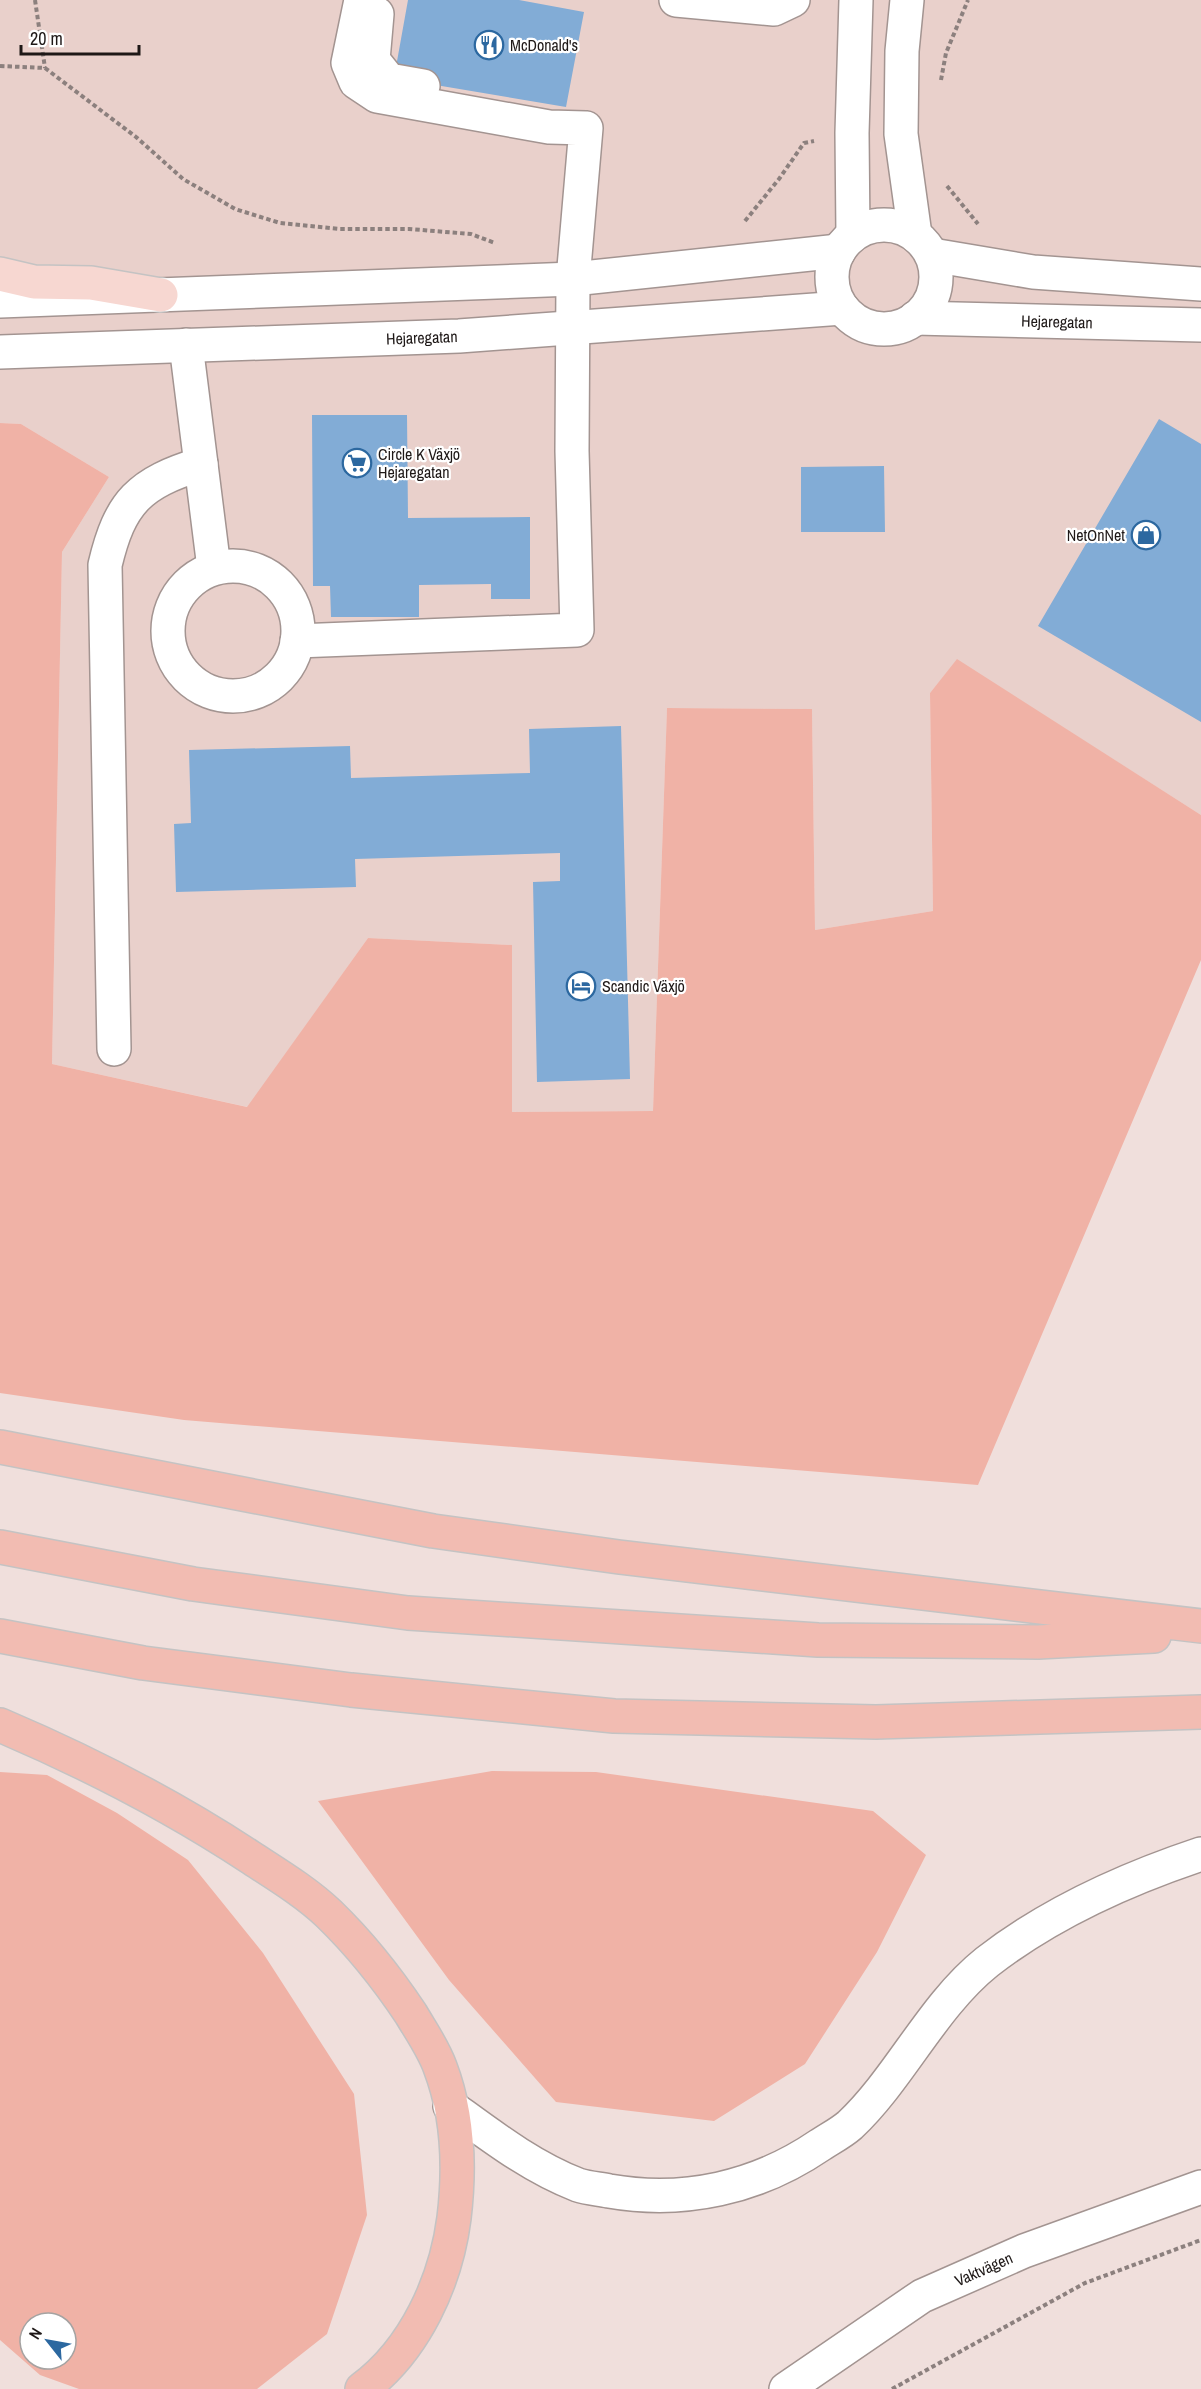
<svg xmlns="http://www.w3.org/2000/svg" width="1201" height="2389" font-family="'Archivo Narrow',sans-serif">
<rect width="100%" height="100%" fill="#f0dfdc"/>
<path fill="#e9d0cb" d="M0 0H1201V815L957 660 930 693 933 911 815 930 812 709 667 708 653 1111 512 1112V945L368 938 248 1107 52 1064 62 552 109 477 21 424 0 423Z"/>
<path fill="#f0b2a6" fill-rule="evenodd" d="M0 423 21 424 109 477 62 552 52 1064 247 1107 368 938 512 945V1112L653 1111 667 708 812 709 815 930 933 911 930 693 957 659 1201 815V960L978 1485 184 1420 0 1393Z
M492 1771 596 1772 873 1811 926 1855 877 1952 805 2064 714 2121 556 2102 449 1980 318 1801Z
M0 1772 47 1775 117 1813 188 1860 263 1953 354 2094 367 2215 327 2334 257 2389H79L40 2375 0 2340ZM30 2323H66V2359H30Z"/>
<path fill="#82acd6" d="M408 0H519L584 12 566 107 394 78Z
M312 415H407L408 518 530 517V599H491V584L419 585V617H331L330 586H313Z
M1159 419 1201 444V722L1038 626Z
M884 466 885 532H801V467Z
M621 726 630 1079 537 1082 533 882 560 881V853L355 859 356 887 176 892 174 824 191 823 189 750 350 746 351 778 530 773 529 729Z"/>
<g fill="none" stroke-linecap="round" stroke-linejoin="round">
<g stroke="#a39491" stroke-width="36">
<g id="minor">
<path d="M676 0 774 9 793 0"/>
<path d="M907 0 902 51 901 134 915 235"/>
<path d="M377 14 373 60 389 80 423 86"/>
<circle cx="884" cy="277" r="52"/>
<path d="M853 235 852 133 856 0"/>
<path d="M932 255 1033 272 1201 284"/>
<path d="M0 301 573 279 839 251"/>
<path id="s1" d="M915 318 1201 325"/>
<path d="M186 345 214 568"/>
<path id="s2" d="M0 352 459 336 842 308"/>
<circle cx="233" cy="631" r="65"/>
<path d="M297 641 577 630 572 451 573 279 586 128 549 127 377 96 356 82 348 63 361 0"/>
<path d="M114 1049 105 565C120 502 139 483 201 464"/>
<path d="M450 2106C490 2135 531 2167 578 2185 587 2188 599 2189 609 2191 684 2204 757 2188 820 2145 829 2139 841 2133 850 2125 900 2078 932 2006 987 1962 1050 1913 1126 1879 1201 1854"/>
<path id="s3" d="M786 2389 922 2296 1024 2251 1201 2187"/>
</g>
</g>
<g stroke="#c4c3c3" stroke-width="36">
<path id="major" d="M0 274 34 282 91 283 161 295"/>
</g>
<g stroke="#c4c3c3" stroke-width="36">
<path id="highway" d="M0 1447 433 1531 619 1557 1201 1626
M0 1547 193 1584 408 1613 818 1640 1038 1642 1154 1636
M0 1636 143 1663 351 1690 614 1716 876 1722 1201 1712
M0 1725C87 1762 171 1805 250 1857 276 1874 306 1892 329 1914 360 1944 387 1978 411 2014 421 2031 433 2048 440 2067 458 2114 460 2168 454 2218 446 2281 415 2350 362 2389"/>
</g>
<path stroke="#8c807e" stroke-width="4" stroke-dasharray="4.5 3" stroke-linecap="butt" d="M35 0 45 68
M0 66 45 68 136 137 183 179 235 209 280 223 340 229H409L471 234 495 243
M941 80 946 53 968 0
M947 186 978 224
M745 221 779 179 804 143 814 141
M892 2389 1085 2283 1201 2240"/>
<use href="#minor" stroke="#fff" stroke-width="33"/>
<use href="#major" stroke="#f7d7d1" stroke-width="33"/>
<use href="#highway" stroke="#f2bcb2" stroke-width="33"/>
</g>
<defs>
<g id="restaurant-ring" transform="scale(1.5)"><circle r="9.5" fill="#fff" stroke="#2c68a0" stroke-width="1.5"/><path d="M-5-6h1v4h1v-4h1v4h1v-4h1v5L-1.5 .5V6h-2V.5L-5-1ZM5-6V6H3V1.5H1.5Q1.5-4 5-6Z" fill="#2c68a0"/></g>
<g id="supermarket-ring" transform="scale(1.5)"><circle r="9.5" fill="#fff" stroke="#2c68a0" stroke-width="1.5"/><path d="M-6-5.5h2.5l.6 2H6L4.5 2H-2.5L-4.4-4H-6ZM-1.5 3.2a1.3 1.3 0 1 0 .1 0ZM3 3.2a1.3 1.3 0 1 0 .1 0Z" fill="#2c68a0"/></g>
<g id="shop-ring" transform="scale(1.5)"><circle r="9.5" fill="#fff" stroke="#2c68a0" stroke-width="1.5"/><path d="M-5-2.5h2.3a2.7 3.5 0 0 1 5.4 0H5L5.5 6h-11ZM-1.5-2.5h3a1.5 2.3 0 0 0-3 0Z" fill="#2c68a0"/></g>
<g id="hotel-ring" transform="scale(1.5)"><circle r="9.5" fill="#fff" stroke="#2c68a0" stroke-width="1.5"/><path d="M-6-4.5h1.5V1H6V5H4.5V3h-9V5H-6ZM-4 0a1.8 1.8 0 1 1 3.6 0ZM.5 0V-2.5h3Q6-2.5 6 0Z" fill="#2c68a0"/></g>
</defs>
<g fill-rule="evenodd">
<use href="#restaurant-ring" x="489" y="45"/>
<use href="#supermarket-ring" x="357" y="463"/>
<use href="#shop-ring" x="1146" y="535"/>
<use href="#hotel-ring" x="581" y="986"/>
</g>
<g text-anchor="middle" stroke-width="4.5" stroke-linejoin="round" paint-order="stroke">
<g font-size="16" fill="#1e1817" stroke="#fff" text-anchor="start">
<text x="510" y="51">McDonald's</text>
<text x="378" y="460">Circle K Växjö<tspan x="378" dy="18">Hejaregatan</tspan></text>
<text x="1125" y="541" text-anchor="end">NetOnNet</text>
<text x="602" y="992">Scandic Växjö</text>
</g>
<g font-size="16" fill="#1e1817" stroke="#fff">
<text dy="6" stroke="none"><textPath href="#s1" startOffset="142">Hejaregatan</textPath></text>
<text dy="6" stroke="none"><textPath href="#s2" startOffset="422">Hejaregatan</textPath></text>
<text dy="6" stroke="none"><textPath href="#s3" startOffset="232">Vaktvägen</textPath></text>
</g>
</g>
<g transform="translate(48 2341) rotate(301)"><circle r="28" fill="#ffffff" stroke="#a5a3a2" stroke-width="1.5"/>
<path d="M0-4.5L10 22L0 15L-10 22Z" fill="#2c68a0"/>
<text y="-9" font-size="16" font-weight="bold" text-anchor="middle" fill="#1e1817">N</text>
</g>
<path d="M21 45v9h118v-9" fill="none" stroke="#1e1817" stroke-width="3"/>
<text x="30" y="45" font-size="18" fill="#1e1817" stroke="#ffffff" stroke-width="4.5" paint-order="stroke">20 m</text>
</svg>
